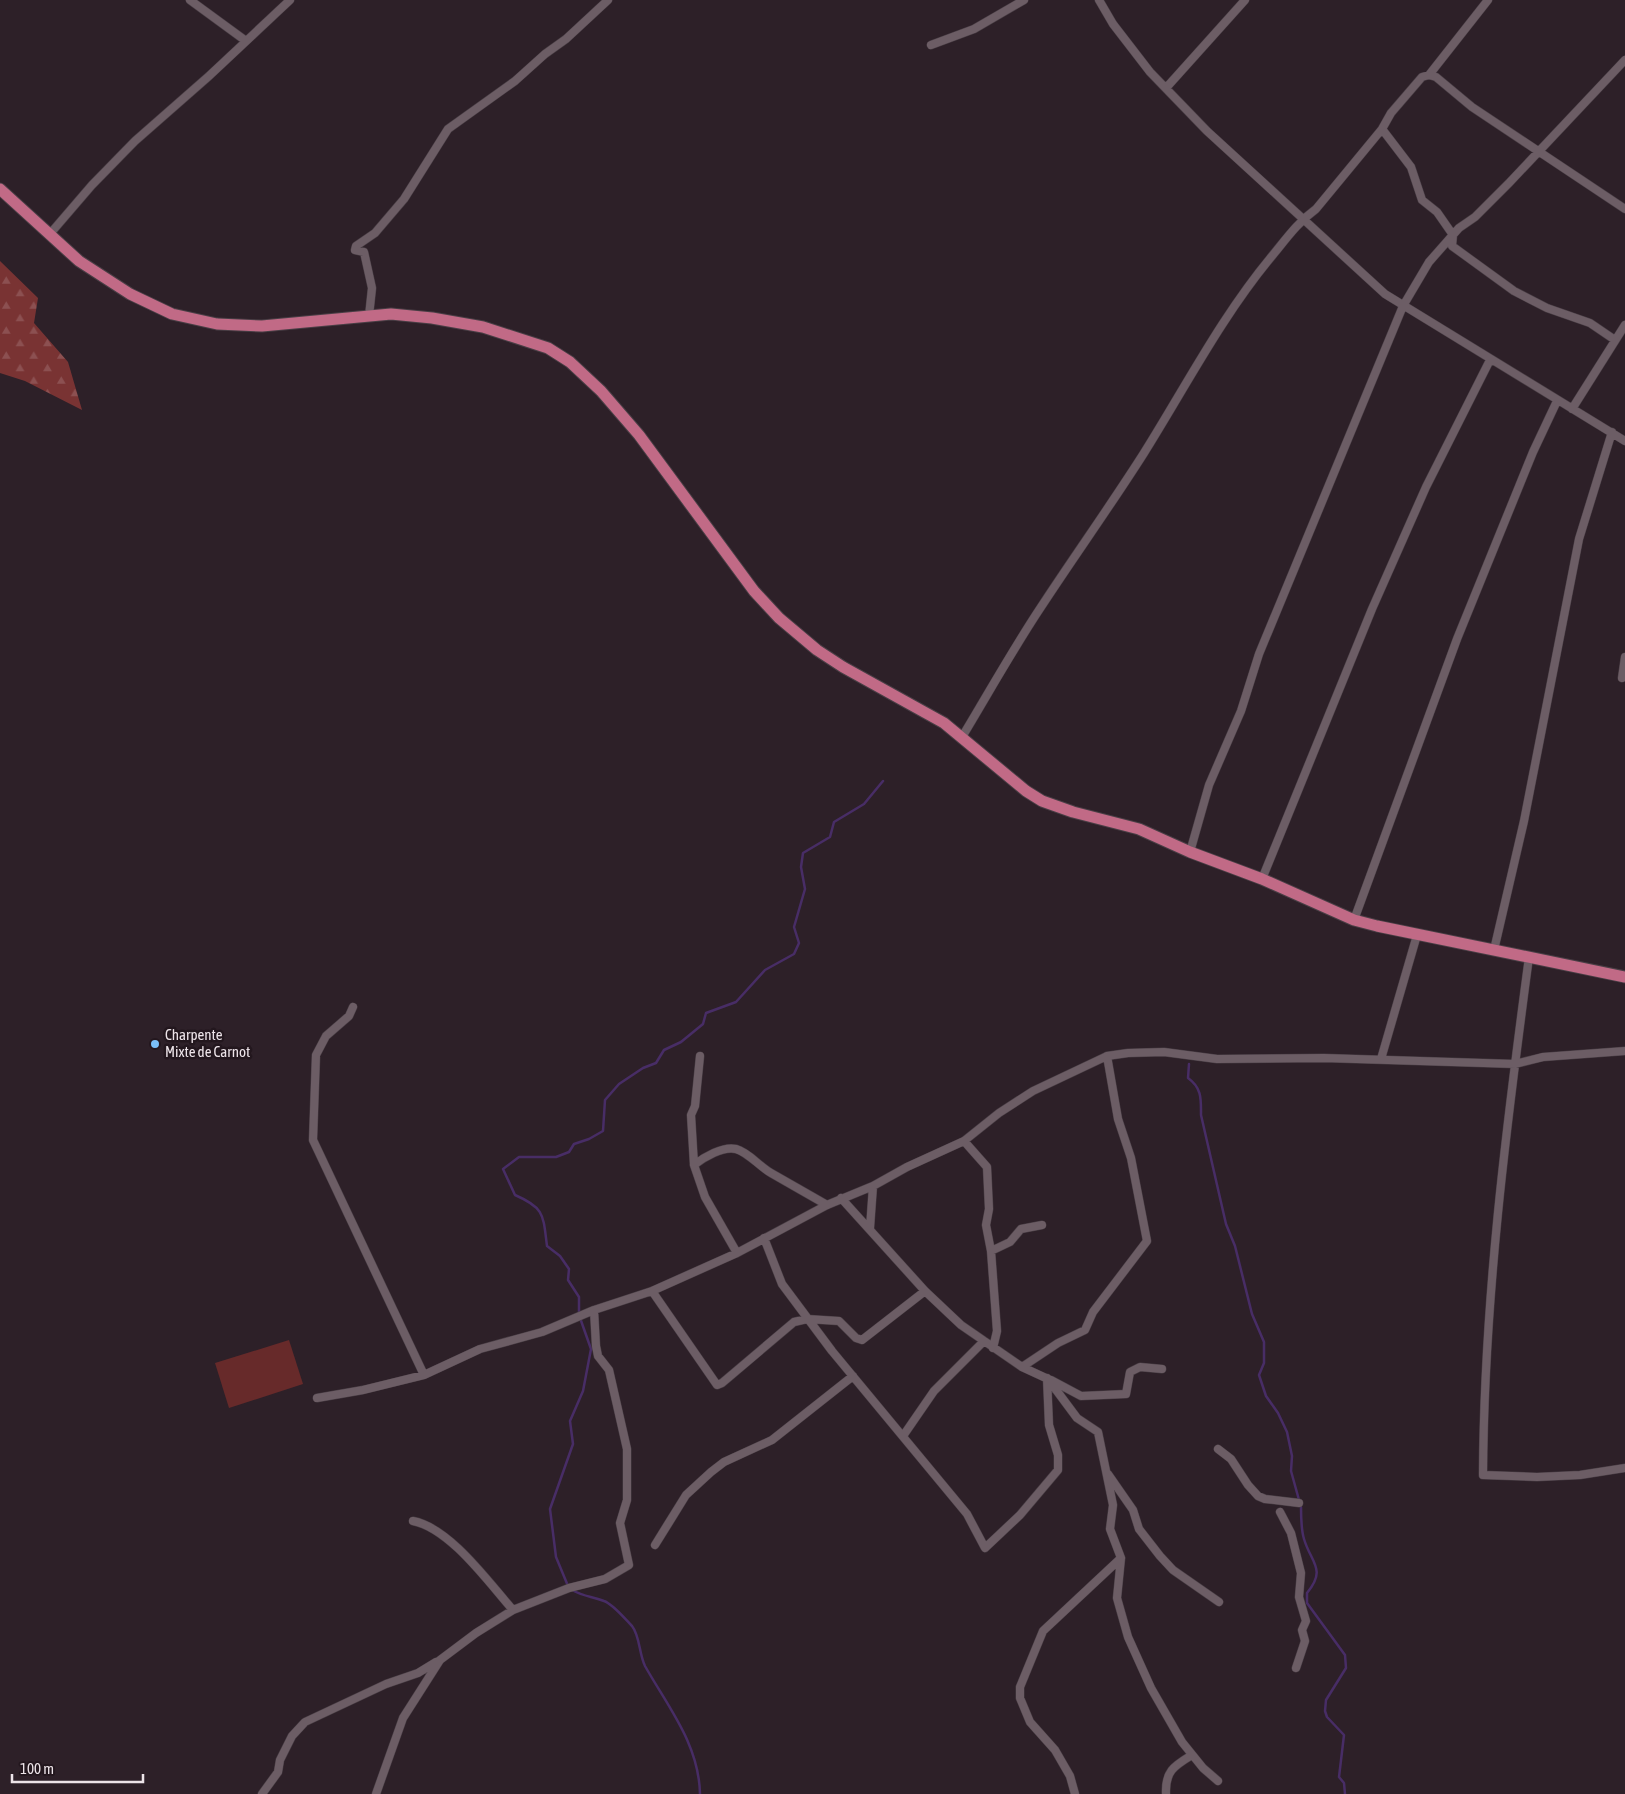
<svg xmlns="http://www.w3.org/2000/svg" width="1625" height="1794" font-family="'Asap Condensed',sans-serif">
<defs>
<pattern id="forest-firs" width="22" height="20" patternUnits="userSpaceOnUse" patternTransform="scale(1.25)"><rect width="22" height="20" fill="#793333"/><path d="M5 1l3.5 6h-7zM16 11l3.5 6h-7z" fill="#8c5051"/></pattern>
</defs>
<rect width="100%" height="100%" fill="#2d2028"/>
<path fill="url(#forest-firs)" d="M0 261 38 298 34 323 68 362 82 410 25 381 0 373Z"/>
<path fill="#672a2a" d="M289 1340 303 1384 229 1408 215 1363Z"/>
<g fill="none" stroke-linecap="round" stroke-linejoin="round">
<path stroke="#482d66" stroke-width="2.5" d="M1189 1064 1188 1078C1202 1088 1201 1099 1201 1115L1226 1224 1235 1246 1252 1314 1264 1342V1363L1259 1375 1266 1396 1278 1413 1287 1432 1292 1456 1291 1471 1299 1500
M1301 1507C1301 1517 1301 1529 1304 1539 1311 1563 1327 1569 1307 1593V1603L1345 1655 1346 1668 1326 1700 1325 1711 1327 1717 1344 1735 1339 1777 1344 1783 1345 1794
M568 1586 556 1557 550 1509 573 1444 570 1421 583 1391 591 1349 579 1315V1297L568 1280 569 1269 560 1256 547 1246C543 1215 545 1208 515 1195L503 1169 519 1157H556L569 1152 574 1144 589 1139 603 1131 605 1100 619 1084 643 1068 656 1063 664 1050 681 1042 703 1024 706 1013 736 1002 765 970 794 954 799 943 794 927 805 889 801 867 803 853 830 837 834 822 864 804 883 781
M572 1590C585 1597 591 1596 604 1601 613 1604 625 1619 632 1626 640 1636 639 1654 645 1666 668 1707 699 1744 700 1794"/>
<g stroke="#493e45" stroke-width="9">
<path id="street" d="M190 0 246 41
M1099 0 1113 24 1150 72 1207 131 1385 294 1625 441
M931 45 974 29 1024 0
M1429 75 1488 0
M1166 88 1245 0
M1382 129 1411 167 1422 200 1437 212 1453 235 1452 246 1514 291 1547 308 1590 323 1615 340
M49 235 92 185 135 141 209 76 290 0
M369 316 372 288 364 252 355 250 356 246 375 233 404 199 448 129 515 81 545 54 566 39 608 0
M1572 409 1625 325
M1622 678 1625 657
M962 737C988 694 1013 649 1041 607 1075 555 1111 505 1144 453 1186 386 1222 316 1272 256 1286 239 1298 222 1316 209L1382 129 1391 113 1422 77 1429 75 1436 77 1472 107 1625 209
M1190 852 1209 785 1241 711 1259 654 1403 306 1429 262 1459 228 1475 217 1509 183 1625 60
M1262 879 1372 609 1426 487 1490 360
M1354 920 1457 639 1533 452 1557 401
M1494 950 1524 821 1579 539 1612 432
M1529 957C1506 1129 1484 1301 1483 1475L1537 1477 1580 1475 1625 1468
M353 1007 349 1016 326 1036 316 1055 313 1140 424 1375
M700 1056 695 1106 691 1115 694 1165 705 1197 737 1253
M1381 1059 1417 935
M964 1141 987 1167 989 1209 986 1225 991 1251 997 1331 993 1348
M694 1165C704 1157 723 1146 736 1149 748 1152 760 1167 771 1173 790 1184 808 1194 827 1205
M841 1198 925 1291 961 1325 1022 1367 1048 1379 1077 1418 1098 1432 1113 1505 1110 1529 1121 1558 1117 1598 1128 1637 1151 1688 1182 1742 1203 1768 1218 1781
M870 1228 873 1186
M764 1238 782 1284 832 1351 967 1514 985 1548 1020 1515 1058 1470V1455L1049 1425 1047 1378
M991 1251 1010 1242 1021 1229 1042 1225
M652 1291 717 1385 722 1383 794 1322 807 1319 839 1321 856 1338 862 1340 925 1291
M1022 1367 1058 1343 1085 1330 1093 1312 1147 1241 1131 1158 1118 1119 1107 1056
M1051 1380 1081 1396 1126 1394 1130 1372 1140 1367 1162 1369
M317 1398 363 1390 424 1375 480 1349 542 1332 594 1310 652 1291 737 1253 827 1205 873 1186 907 1167 964 1141 999 1113 1033 1091 1107 1056 1128 1053 1164 1052 1217 1059 1324 1058 1515 1064 1543 1057 1625 1051
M903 1436 934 1391 984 1341
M1218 1449 1231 1459 1248 1485 1258 1496 1265 1499 1299 1503
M1108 1474 1133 1510 1139 1529 1160 1556 1173 1570 1219 1602
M1280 1512 1291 1533 1301 1573 1299 1597 1306 1621 1302 1630 1305 1641 1296 1668
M413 1521C450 1528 489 1583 513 1610
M655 1545 686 1495 711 1472 724 1462 772 1440 853 1376
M262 1794 278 1772 280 1760 292 1736 305 1722 386 1684 418 1673 436 1662
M376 1794 403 1718 440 1660 476 1633 513 1610 569 1588 605 1579 629 1565 620 1523 627 1500V1449L609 1370 598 1356 596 1346 594 1310
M1075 1794 1070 1776 1055 1750 1030 1722 1020 1698V1687L1043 1631 1121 1558
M1166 1794C1165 1771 1174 1766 1192 1755"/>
</g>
<g stroke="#493e45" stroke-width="13">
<path id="primary" d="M0 189 79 261 130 294 172 314 217 324 262 326 391 314 432 318 483 327 548 348 570 362 601 391 639 435 754 591 779 618 817 650 843 667 944 723 1026 791 1042 801 1073 812 1139 829 1190 852 1262 879 1354 920 1377 926 1625 977"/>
</g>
<use href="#street" stroke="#6c5d65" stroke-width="8"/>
<use href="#primary" stroke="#c16a86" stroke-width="11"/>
</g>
<circle fill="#7abff8" stroke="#23171e" stroke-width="2" cx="155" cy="1044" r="5"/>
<g text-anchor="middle" stroke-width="5" stroke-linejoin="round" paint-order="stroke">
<g font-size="15" fill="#ede4e9" stroke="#23171e" text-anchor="start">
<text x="165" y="1040">Charpente<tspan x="165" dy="17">Mixte de Carnot</tspan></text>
</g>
</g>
<path d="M12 1774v8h131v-8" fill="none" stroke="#ede4e9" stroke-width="2.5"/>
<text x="20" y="1774" font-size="15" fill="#ede4e9" stroke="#23171e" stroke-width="4" paint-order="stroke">100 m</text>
</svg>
